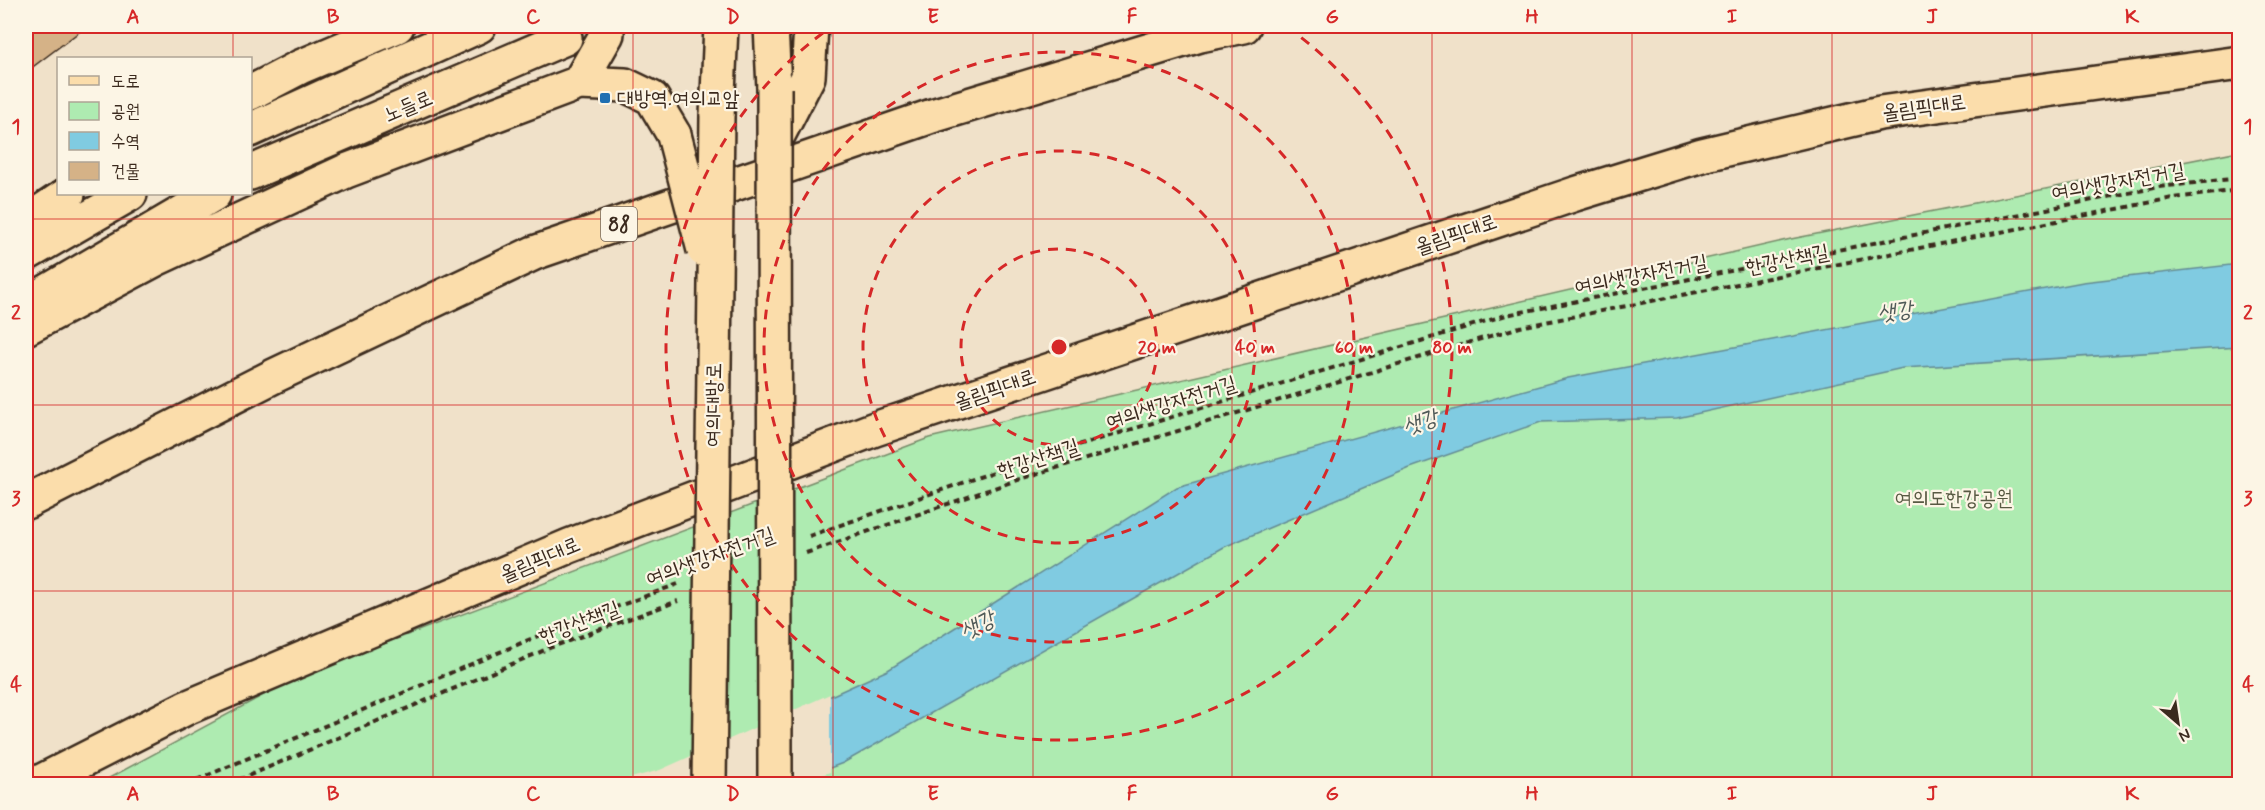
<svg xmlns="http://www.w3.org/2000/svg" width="2265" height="810" font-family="Mynerve,'Poor Story',sans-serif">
<rect width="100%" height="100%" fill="#f0e1c9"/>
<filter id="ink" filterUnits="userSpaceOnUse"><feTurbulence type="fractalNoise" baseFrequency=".0167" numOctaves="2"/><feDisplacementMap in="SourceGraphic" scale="12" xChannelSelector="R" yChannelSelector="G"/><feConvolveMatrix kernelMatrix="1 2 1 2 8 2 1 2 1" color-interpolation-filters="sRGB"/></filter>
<g filter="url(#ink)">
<path fill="#aeebb1" stroke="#748a68" stroke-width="1.5" d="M2239 151V784H98L301 675 929 438 1791 239Z"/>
<path fill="#80cbe1" stroke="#648b93" stroke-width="1.5" d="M2239 264V347L1903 368 1677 418 1541 422 1410 468 1224 547 843 763 788 784H617L661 773 888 670 1177 487 1568 378 2083 282Z"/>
<path fill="#f0e1c9" d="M830 694V772L796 784H620V781L660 770Z"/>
<path fill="#d5b287" stroke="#3b2a1e" stroke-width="1.5" d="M26 26H87L26 72Z"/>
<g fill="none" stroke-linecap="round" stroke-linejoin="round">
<path stroke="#ccbca7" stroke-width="33" stroke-dasharray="33 16" stroke-linecap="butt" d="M565 38 600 26"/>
<g stroke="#3b2a1e" stroke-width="38">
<path id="primary" d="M771 26 774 88
M579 83 607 34V26
M250 93 300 67 397 26
M717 116 721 26
M250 130 479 26
M774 143 808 77 811 26
M250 173 565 38
M26 222 68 194
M26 254 130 194
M26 304 214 194
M26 328 158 258 346 171 579 83 625 85 652 98 674 135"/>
</g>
<g stroke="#3b2a1e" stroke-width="38">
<path id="highway" d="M26 502 274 376 534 253 932 116 1200 35 1244 26
M36 784 186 708 569 546 875 429 1575 194 1702 155 1880 113 2240 63"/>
</g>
<path stroke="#3b2a1e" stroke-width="4" stroke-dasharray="6 4.5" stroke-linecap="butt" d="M809 536 1005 468 1506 315 2159 187 2240 178
M806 553 1020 479 1520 327 2173 198 2240 190
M187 784 538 636 678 584
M229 784 552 647 678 601"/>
<use href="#primary" stroke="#fbddab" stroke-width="33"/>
<use href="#highway" stroke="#fbddab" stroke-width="33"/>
<g stroke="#3b2a1e" stroke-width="38" stroke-linecap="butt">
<path id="primary-bridge" d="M774 88 775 784
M674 135 704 250
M709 784 717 116"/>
</g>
<use href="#primary-bridge" stroke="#fbddab" stroke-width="33"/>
</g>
</g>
<path fill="none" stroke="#d62828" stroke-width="1.5" stroke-opacity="0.55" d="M233 26V58M433 26V784M633 26V784M833 26V784M1033 26V784M1232 26V784M1432 26V784M1632 26V784M1832 26V784M2032 26V784M233 194V784M26 219H2240M26 405H2240M26 591H2240"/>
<g fill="none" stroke="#d62828" stroke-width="3" stroke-dasharray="10 8">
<circle cx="1059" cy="347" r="98"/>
<circle cx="1059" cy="347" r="196"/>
<circle cx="1059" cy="347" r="295"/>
<path d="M1287 27A393 393 0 1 1 831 27"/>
</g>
<rect fill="#1f6fb2" stroke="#fcf5e5" stroke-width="2" x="599" y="92" width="12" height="12" rx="3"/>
<g text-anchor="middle" stroke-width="4.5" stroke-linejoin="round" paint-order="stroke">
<rect fill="#fcf5e5" stroke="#75675a" stroke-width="1.5" x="601" y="207" width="36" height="34" rx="4.5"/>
<g font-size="20" font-weight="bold" fill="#3b2a1e">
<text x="619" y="231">88</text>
</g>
<g font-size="21" fill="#3b2a1e" stroke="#fcf5e5" text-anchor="start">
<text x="617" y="105">대방역.여의교앞</text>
</g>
<g font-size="21" fill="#3b2a1e" stroke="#fcf5e5">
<text transform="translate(408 106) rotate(-23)" y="7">노들로</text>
<text transform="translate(1924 107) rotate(-8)" y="7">올림픽대로</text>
<text transform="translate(2118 181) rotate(-10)" y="7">여의샛강자전거길</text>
<text transform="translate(1456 234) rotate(-19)" y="7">올림픽대로</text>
<text transform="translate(1787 259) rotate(-11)" y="7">한강산책길</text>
<text transform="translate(1641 274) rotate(-11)" y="7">여의샛강자전거길</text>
<text transform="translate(995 389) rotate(-19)" y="7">올림픽대로</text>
<text transform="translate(1171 402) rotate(-17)" y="7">여의샛강자전거길</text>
<text transform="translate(713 405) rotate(-89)" y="7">여의대방로</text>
<text transform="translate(1038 458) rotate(-18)" y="7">한강산책길</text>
<text transform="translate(710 556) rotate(-20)" y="7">여의샛강자전거길</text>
<text transform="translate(540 559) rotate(-23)" y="7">올림픽대로</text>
<text transform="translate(579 622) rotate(-21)" y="7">한강산책길</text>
</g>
<g font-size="21" fill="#585a43" stroke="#fcf5e5">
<text x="1954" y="505">여의도한강공원</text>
</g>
<g font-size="22" font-style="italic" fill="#505a58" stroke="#fcf5e5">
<text transform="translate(1895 310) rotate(-8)" y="8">샛강</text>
<text transform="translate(1420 421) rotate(-19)" y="8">샛강</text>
<text transform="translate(977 624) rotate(-27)" y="8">샛강</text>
</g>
</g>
<circle cx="1059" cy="347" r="9" fill="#d62828" stroke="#fcf5e5" stroke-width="3"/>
<g font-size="18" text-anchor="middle" font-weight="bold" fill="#d62828" stroke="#fcf5e5" stroke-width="4.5" stroke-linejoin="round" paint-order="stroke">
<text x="1157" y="353">20 m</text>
<text x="1255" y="353">40 m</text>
<text x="1354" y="353">60 m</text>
<text x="1452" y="353">80 m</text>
</g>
<rect width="2265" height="810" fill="none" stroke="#fcf5e5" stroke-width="66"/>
<rect x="57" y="57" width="195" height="138" fill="#fcf5e5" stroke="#afa495" stroke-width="1.5"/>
<rect x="69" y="76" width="30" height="9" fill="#fbddab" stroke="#afa495" stroke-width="1.5"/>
<text x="111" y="87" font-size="18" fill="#3b2a1e">도로</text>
<rect x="69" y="102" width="30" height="18" fill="#aeebb1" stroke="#afa495" stroke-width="1.5"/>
<text x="111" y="117" font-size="18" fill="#3b2a1e">공원</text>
<rect x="69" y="132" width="30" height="18" fill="#80cbe1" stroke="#afa495" stroke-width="1.5"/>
<text x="111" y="147" font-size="18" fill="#3b2a1e">수역</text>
<rect x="69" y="162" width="30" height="18" fill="#d5b287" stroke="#afa495" stroke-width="1.5"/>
<text x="111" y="177" font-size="18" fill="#3b2a1e">건물</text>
<g transform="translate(2178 723) rotate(151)" stroke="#fcf5e5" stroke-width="4.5" paint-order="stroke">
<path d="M0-4.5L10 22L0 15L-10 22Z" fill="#3b2a1e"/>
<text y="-9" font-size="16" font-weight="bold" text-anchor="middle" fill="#3b2a1e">N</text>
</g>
<rect x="33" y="33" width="2199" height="744" fill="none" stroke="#d62828" stroke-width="2"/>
<g font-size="20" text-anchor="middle" font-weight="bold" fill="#d62828">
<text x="133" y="23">A</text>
<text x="333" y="23">B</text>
<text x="533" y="23">C</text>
<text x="733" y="23">D</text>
<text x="933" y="23">E</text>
<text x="1132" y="23">F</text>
<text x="1332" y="23">G</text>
<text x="1532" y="23">H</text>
<text x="1732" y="23">I</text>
<text x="1932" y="23">J</text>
<text x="2132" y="23">K</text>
<text x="16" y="133">1</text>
<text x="2248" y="133">1</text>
<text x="16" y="319">2</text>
<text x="2248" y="319">2</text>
<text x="16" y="505">3</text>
<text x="2248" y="505">3</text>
<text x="16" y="691">4</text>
<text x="2248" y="691">4</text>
<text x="133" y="800">A</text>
<text x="333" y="800">B</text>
<text x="533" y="800">C</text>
<text x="733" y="800">D</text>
<text x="933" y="800">E</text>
<text x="1132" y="800">F</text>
<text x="1332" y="800">G</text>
<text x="1532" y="800">H</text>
<text x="1732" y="800">I</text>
<text x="1932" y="800">J</text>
<text x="2132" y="800">K</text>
</g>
</svg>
